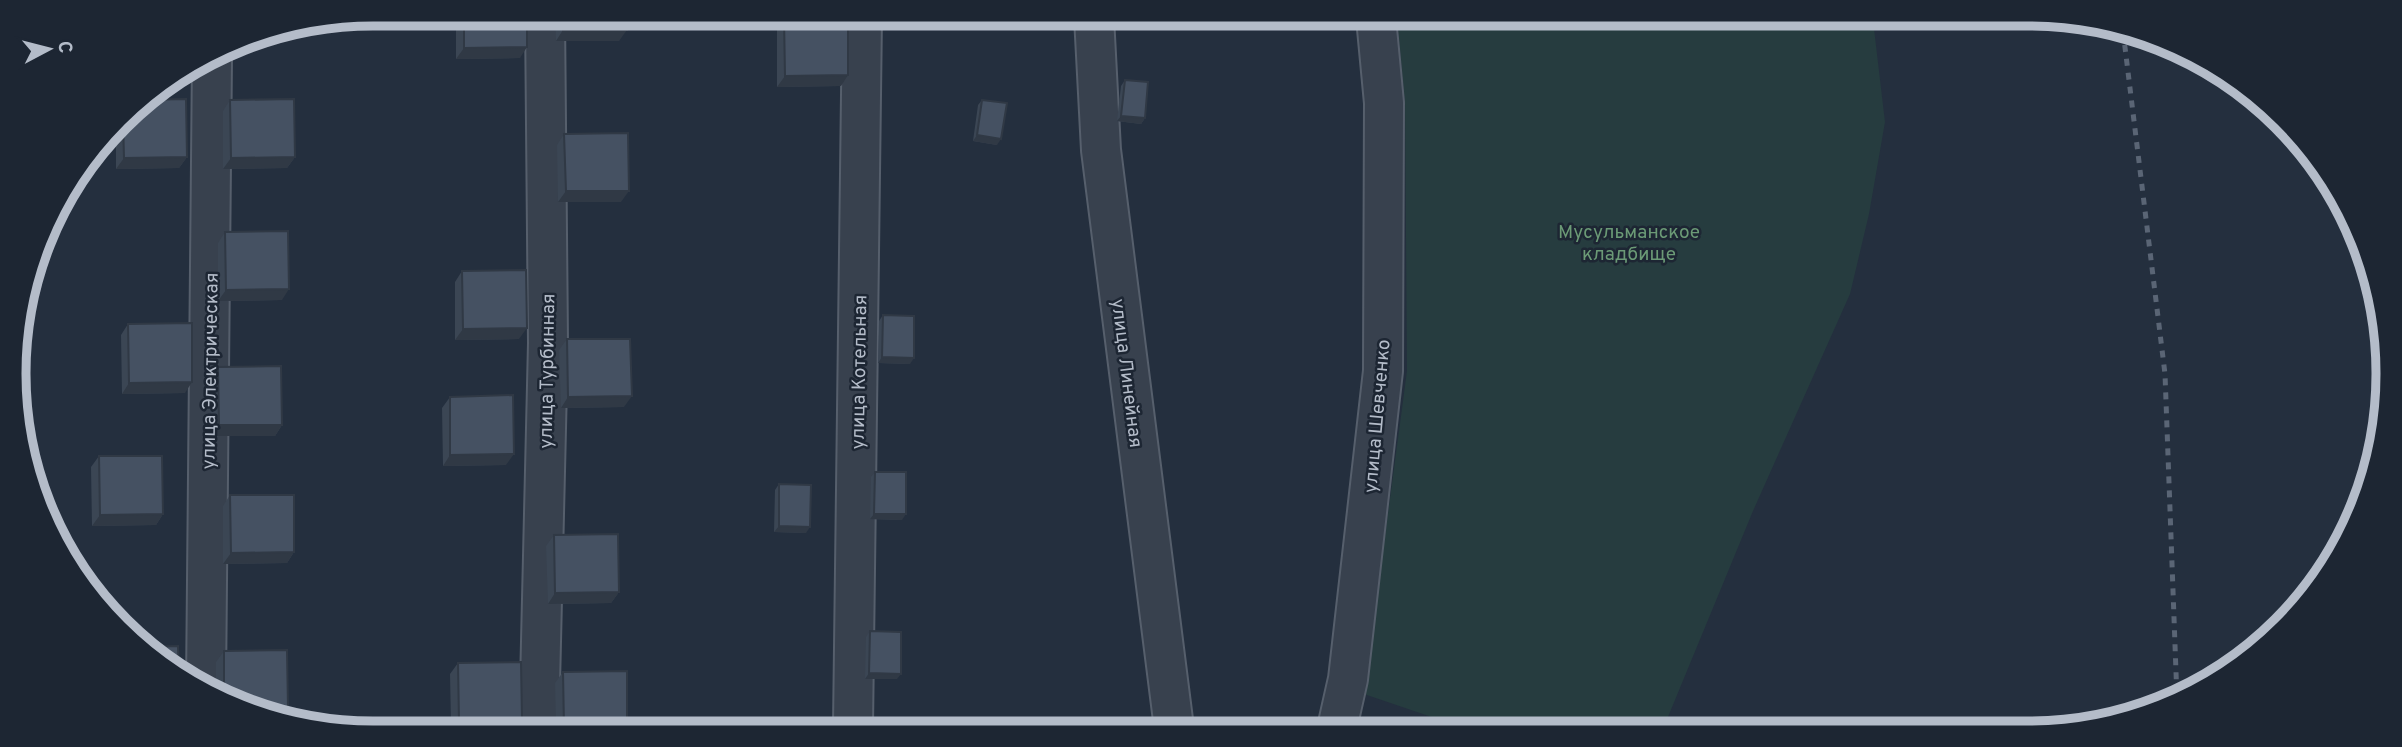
<svg xmlns="http://www.w3.org/2000/svg" width="2402" height="747" font-family="Overpass,sans-serif">
<rect width="100%" height="100%" fill="#242f3e"/>
<path fill="#263c3f" d="M1397 18 1873 20 1885 122 1869 214 1850 294 1753 511 1663 729H1467L1364 694 1407 371 1405 103Z"/>
<g fill="none" stroke-linecap="round" stroke-linejoin="round">
<g stroke="#565f6c" stroke-width="42">
<path id="minor" d="M1094 17 1101 150 1174 728
M206 686 212 57
M539 727 548 343 545 15
M853 727 862 16
M1337 728 1348 679 1383 371 1384 103 1376 18"/>
</g>
<use href="#minor" stroke="#38414e" stroke-width="38"/>
<path stroke="#5a6575" stroke-width="5" stroke-dasharray="7 7" stroke-linecap="butt" d="M2123 31 2165 374 2177 699"/>
</g>
<path fill="#3b4654" d="M456 14 527 15 520 58 456 59Z
M555 15H627L619 41H556Z
M784 18 841 86 777 87V29Z
M1125 80 1145 118 1141 124 1117 121 1121 86Z
M230 100 295 157 287 168 223 169V111Z
M982 100 997 145 973 141 978 105Z
M136 103 187 157 179 168 116 169V130Z
M564 134 621 202H558L557 145Z
M225 232 282 300 218 301V243Z
M462 271 519 339 455 340V282Z
M883 315 910 364 878 363 879 321Z
M128 324 185 393 122 394 121 335Z
M567 339 624 407 561 408 559 350Z
M218 367 282 425 275 436H211L210 378Z
M450 397 506 465 443 466 442 408Z
M99 456 163 514 156 525 92 526 91 467Z
M875 472 902 520 870 519 871 477Z
M779 484 806 533 774 532 775 490Z
M230 495 294 552 287 563 223 564V506Z
M554 535 619 592 611 603 548 604 546 546Z
M870 631 897 679H865L866 637Z
M224 651 288 708 282 717 216 690V662Z
M458 663 522 720 518 726H451L450 674Z
M563 672 627 727H556L555 683Z"/>
<path fill="#303945" d="M563 30H627L619 41H556Z
M527 47 520 58 456 59 464 48Z
M848 75 841 86 777 87 785 76Z
M1121 116 1145 118 1141 124 1117 121Z
M977 135 1001 139 997 145 973 141Z
M187 157 179 168 116 169 124 158Z
M295 157 287 168 223 169 231 158Z
M566 191H629L621 202H558Z
M289 289 282 300 218 301 226 290Z
M527 328 519 339 455 340 463 329Z
M882 357 914 358 910 364 878 363Z
M192 382 185 393 122 394 129 383Z
M632 396 624 407 561 408 568 397Z
M219 425H282L275 436H211Z
M514 454 506 465 443 466 450 455Z
M163 514 156 525 92 526 100 515Z
M874 514H906L902 520 870 519Z
M779 526 810 527 806 533 774 532Z
M294 552 287 563 223 564 231 553Z
M619 592 611 603 548 604 555 593Z
M869 673 901 674 897 679H865Z
M288 708 282 717 261 709Z
M522 720 518 726H455L459 721Z"/>
<path fill="#455162" stroke="#303945" stroke-width="2" d="M464 14 527 15V47L464 48Z
M563 15H627V30H563Z
M848 17V75L785 76 784 18Z
M1125 80 1148 82 1145 118 1121 116Z
M186 99 187 157 124 158 123 120 136 103 142 100Z
M294 99 295 157 231 158 230 100Z
M982 100 1007 103 1001 139 977 135Z
M628 133 629 191H566L564 134Z
M288 231 289 289 226 290 225 232Z
M526 270 527 328 463 329 462 271Z
M883 315 914 316V358L882 357Z
M192 323V382L129 383 128 324Z
M567 339H630L632 396 568 397Z
M281 366 282 425H219L218 367Z
M513 395 514 454 450 455V397Z
M99 456H162L163 514 100 515Z
M875 472H906V514H874Z
M779 484 811 485 810 527 779 526Z
M230 495H294V552L231 553Z
M618 534 619 592 555 593 554 535Z
M870 631 901 632V674L869 673Z
M178 646 179 674 173 672 148 647Z
M287 650 288 708 261 709 224 693V651Z
M521 662 522 720 459 721 458 663Z
M627 671V727H564L563 672Z"/>
<g text-anchor="middle" stroke-width="5" stroke-linejoin="round" paint-order="stroke">
<g font-size="19" fill="#6b9a76" stroke="#1d2633">
<text x="1629" y="238">Мусульманское<tspan x="1629" dy="22">кладбище</tspan></text>
</g>
<g font-size="19" fill="#b4bcc9" stroke="#1d2633">
<text transform="translate(209 371) rotate(-89)" y="7">улица Электрическая</text>
<text transform="translate(546 371) rotate(-89)" y="7">улица Турбинная</text>
<text transform="translate(858 372) rotate(-89)" y="7">улица Котельная</text>
<text transform="translate(1128 373) rotate(83)" y="7">улица Линейная</text>
<text transform="translate(1376 416) rotate(-85)" y="7">улица Шевченко</text>
</g>
</g>
<path d="M0 0H2402V747H0ZM373 26H2029A347 347 0 0 1 2376 373V374A347 347 0 0 1 2029 721H373A347 347 0 0 1 26 374V373A347 347 0 0 1 373 26Z" fill="#1d2633" fill-rule="evenodd"/>
<path fill="none" stroke="#b4bcc9" stroke-width="9" d="M373 26H2029A347 347 0 0 1 2376 373V374A347 347 0 0 1 2029 721H373A347 347 0 0 1 26 374V373A347 347 0 0 1 373 26Z"/>
<g transform="translate(49 49) rotate(83)" stroke="#1d2633" stroke-width="5" paint-order="stroke">
<path d="M0-5L12 26L0 18L-12 26Z" fill="#b4bcc9"/>
<text y="-10" font-size="19" font-weight="bold" text-anchor="middle" fill="#b4bcc9">С</text>
</g>
</svg>
